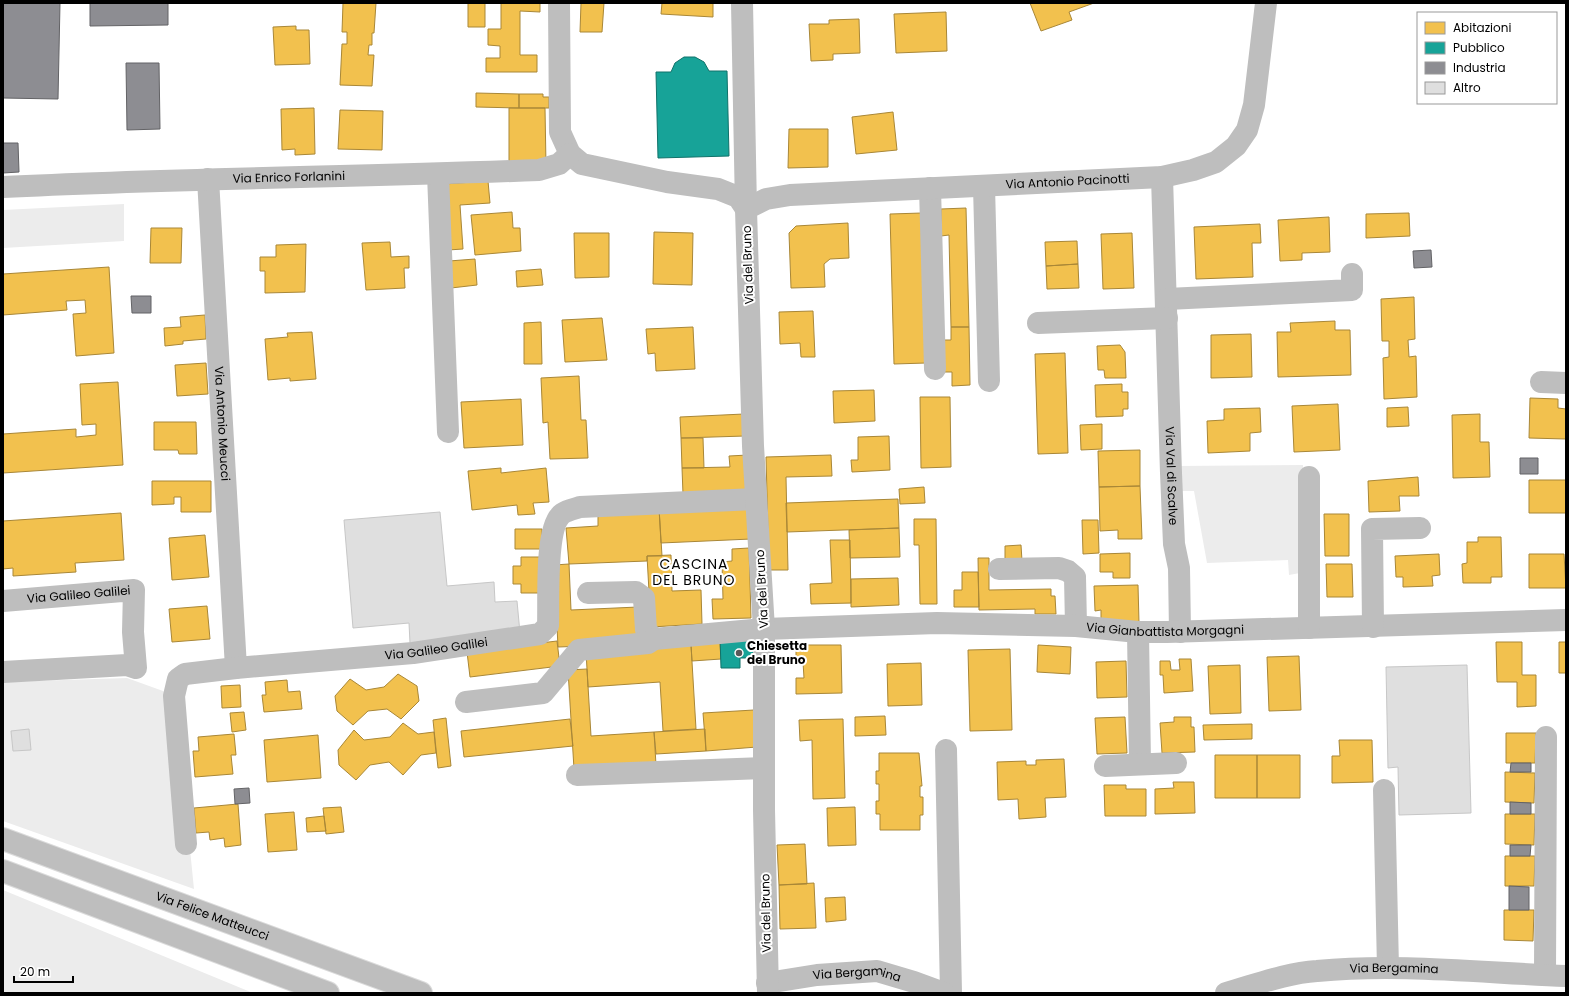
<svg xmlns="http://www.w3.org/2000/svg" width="1569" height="996" font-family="Poppins,sans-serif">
<rect width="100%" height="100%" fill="#fff"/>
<path fill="#ececec" d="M124 204V241L3 248V210Z
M1303 465 1300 573 1289 575 1288 560 1207 563 1194 491H1180L1178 466Z
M127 678 163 691 175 700 194 889 3 821V682Z
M3 890 253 993H3Z"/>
<path fill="#f2c14e" stroke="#a98737" d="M343 3H376L374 33H372V45H369L368 55H374L372 86 340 85 342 44H347V32H342Z
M468 3H485V27H468Z
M501 3H540V12L520 11V55H537V72H486V58H500V46L488 45V29H501Z
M581 3H604L602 32H580Z
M662 3H713V17L661 14Z
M1030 3H1094L1069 12 1072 20 1041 31Z
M946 12 947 51 896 53 894 14Z
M859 19 860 53 833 54V60L811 61 809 24H829V20Z
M296 26V30H309L310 64 275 65 273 27Z
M476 93 519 94V108L476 107Z
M519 94H543V97H549V108H519Z
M314 108 315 154 295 155V149L282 150 281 109Z
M509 108H545L546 166 509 165Z
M340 110 383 111 382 150 338 149Z
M893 112 897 150 856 154 852 117Z
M789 129H828V167L788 168Z
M488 181 490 203 460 205 463 249 448 250 444 184Z
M966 208 969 327H951L949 235 941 236V209Z
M512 212 513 228H520L521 251 475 255 471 215Z
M922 213 926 363 894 364 890 214Z
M1409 213 1410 236 1366 238V214Z
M1329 217 1330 252 1302 253V260L1280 261 1278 220Z
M848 223 849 258 830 259 824 264 825 287 791 288 789 233 796 226Z
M1260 224 1261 243H1252L1253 277 1196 279 1194 227Z
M151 228H182L181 263H150Z
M654 232 693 233 692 285 653 284Z
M574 233H609V277L575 278Z
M1132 233 1134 288 1103 289 1101 234Z
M1077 241 1078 264 1046 266 1045 242Z
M390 242 391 257 409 256V268H404L405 288 366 290 362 243Z
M306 244 305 292 265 293V271H260V257H276V245Z
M475 259 477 285 451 288 449 261Z
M1078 264 1079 288 1047 289 1046 266Z
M109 267 114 353 76 356 73 314 86 313 85 300 66 301 67 310 3 315V274Z
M541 269 543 285 517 287 516 271Z
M1414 297 1415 339 1408 340 1409 357 1416 356 1417 397 1384 399 1383 358 1389 357V341H1382L1381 299Z
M813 311 815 357H801L800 343 780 344 779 312Z
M205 315 206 339 183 341V344L165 346 164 328 181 327 180 317Z
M602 318 607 360 565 362 562 320Z
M1335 321V330H1350L1351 375 1278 377 1277 332H1291L1290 323Z
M541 322 542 364H524V323Z
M693 327 695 369 656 371 655 353 648 354 646 329Z
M951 327H969L970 385 952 386V372H944L943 340H951Z
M312 332 316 379 290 381V378L268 380 265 339 288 337 287 333Z
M1251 334 1252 377 1211 378V335Z
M1120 345 1125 352 1126 378H1105L1104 370H1098L1097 346Z
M1065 353 1068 453 1038 454 1035 354Z
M206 363 208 394 177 396 175 365Z
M579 376 581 420H586L588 458 550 459 548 422 543 423 541 378Z
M118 382 123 465 3 473V434L76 429V437L96 435V424L82 425 80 384Z
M1122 384V392H1128V409H1123V416L1096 417 1095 385Z
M874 390 875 421 834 423 833 391Z
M920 397H950L951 467 921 468Z
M1530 398 1558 399V408L1566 409V439L1529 438Z
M521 399 523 445 464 448 461 402Z
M1338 404 1340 450 1294 452 1292 406Z
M1408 407 1409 426 1387 427V408Z
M1260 408 1261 432 1250 433V451L1208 453 1207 421 1224 420V409Z
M744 414 745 436 681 438 680 417Z
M1480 414V442H1489L1490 477 1453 478 1452 415Z
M154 422H196L197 454H179L178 450H154Z
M1102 424V449L1081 450 1080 425Z
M889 436 890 470 852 472 851 460H858V437Z
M681 438H703L704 468H682Z
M1140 450V486L1099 487 1098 451Z
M748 455 750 492 683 494 682 468 730 467 729 456Z
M831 455 832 476 786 477 788 570H769L766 457Z
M501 468V473L546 468 549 502 533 503 535 514 518 515 517 505 472 510 468 471Z
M1418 477 1419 496H1399L1400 511 1369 512 1368 481Z
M1529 480H1566V513H1529Z
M152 481H211V512H181V497H174V504L152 505Z
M1140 486 1142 539H1118V530L1100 531 1099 487Z
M924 487 925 503 900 504 899 489Z
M898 499 899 528 787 532 786 503Z
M750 504 751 539 661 543 659 508Z
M659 508 662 556H647V561L569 564 566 528 598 526V511Z
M121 513 124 560 75 563 76 572 13 576V568L3 569V521Z
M1324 514H1349V556H1325Z
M914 519H936L937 604H920L919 545H914Z
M1082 520H1098L1099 553 1083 554Z
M899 528 900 557 850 558 849 530Z
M515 529H542V549H515Z
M205 535 209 577 172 580 169 538Z
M1478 537H1501L1502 577H1491V583H1463L1462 564 1467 563V542H1478Z
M830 540H850L851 603 811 604 810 584 832 583Z
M1021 545 1022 561 1005 562V546Z
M749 548 751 618 713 619 712 599H723L722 562 732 561V549Z
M1130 553V578H1113V572H1100V554Z
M1439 554 1440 575 1432 576 1433 586 1403 587V577H1396L1395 556Z
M1529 554H1564L1566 588H1529Z
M671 555 672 591 701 590 702 624 651 627 647 556Z
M521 557H542L541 593H521V584H513V566H521Z
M978 558H989V590L1051 589V596H1055L1056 614H1035V609L979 610Z
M569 564 571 610 638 607 639 644 558 647 554 565Z
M1326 564H1352L1353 597H1327Z
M962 572H978L979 607H954V590H962Z
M898 578 899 605 851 607V579Z
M1138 585 1139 623 1101 624V610L1095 611 1094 586Z
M207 606 210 639 172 642 169 609Z
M557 641 560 666 470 677 467 652Z
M1496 642H1522V675H1536V706L1517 707V682H1497Z
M1559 642H1566V673H1559Z
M720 643 721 659 692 661 691 645Z
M691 645 696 729 663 731 660 682 588 687 586 651Z
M796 645H841L842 693 796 694V678H804L803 662 796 663Z
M1038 645 1071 647 1070 674 1037 672Z
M1010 649 1012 730 970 731 968 650Z
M1299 656 1301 710 1269 711 1267 657Z
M1179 659H1191L1193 691 1164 693 1163 675H1160V661H1170L1171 670H1180Z
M1126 661 1127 697 1097 698 1096 662Z
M921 663 922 705 888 706 887 664Z
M1240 665 1241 713 1210 714 1208 666Z
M587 669 591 736 654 732 656 765 574 769 568 670Z
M398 674 417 686 419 701 401 719 387 709 368 711 353 725 337 711 335 696 350 679 366 690 384 687Z
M287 680 288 692 300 691 302 709 264 712 262 695H266L265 682Z
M240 685 241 707 222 708 221 686Z
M754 710 757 747 706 751 703 713Z
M244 712 246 730 232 732 230 713Z
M885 716 886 735 855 736V717Z
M1125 717 1127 753 1097 754 1095 718Z
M1174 717H1191V727H1194L1195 752 1162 753 1160 723 1174 722Z
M446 718 451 766 438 768 433 720Z
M570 719 573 746 464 757 461 731Z
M843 719 845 798 813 799 812 740 800 741 799 720Z
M403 723 418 734 434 732 436 753 421 755 403 775 389 762 370 765 356 780 339 765 338 750 354 730 364 740 390 737Z
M1252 724V739L1204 740 1203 725Z
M705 729 706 751 656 754 654 732Z
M1506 733H1536L1535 763H1506Z
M234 734 236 755H231L233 774 195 777 193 751H199L198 737Z
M318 735 321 778 267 782 264 740Z
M1339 740H1372L1373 782 1332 783V756H1340Z
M879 753H919L922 786H920V797H923V815H920V830H880V814H876V801H879V784H876V771H879Z
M1215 755H1257V798H1215Z
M1257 755H1300V798H1257Z
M1064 759 1066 797 1045 798 1046 817 1019 819 1018 799 998 800 997 762 1026 761V765H1036V760Z
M1505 772 1535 773 1534 803 1505 802Z
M1173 782H1194L1195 813 1155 814V789L1174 788Z
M1104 785H1126V789H1146V816H1105Z
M238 804 241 845 225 847 224 838 210 840 209 832 196 833 194 808Z
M341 807 344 832 326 834 323 808Z
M855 807 856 845 828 846 827 808Z
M294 812 297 850 268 852 265 814Z
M1505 814H1535L1534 845 1505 844Z
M324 816 326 831 307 832 306 818Z
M805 844 807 884 779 885 777 845Z
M1505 856H1535L1534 886H1505Z
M814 883 816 928 780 929 779 885Z
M845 897 846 920 826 922 825 898Z
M1504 910H1534L1533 941 1504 940Z"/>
<path fill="#17a398" stroke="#10726a" d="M684 57H695L704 62 709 71H727L729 156 658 158 656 72H671L675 63Z
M757 636 758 658H740V668H721L720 637Z"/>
<path fill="#8d8d92" stroke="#636366" d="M3 3H60L58 99 3 98Z
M90 3H168V25L90 26Z
M126 63H159L160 129 127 130Z
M3 143H18L19 172 3 173Z
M1431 250 1432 267 1414 268 1413 251Z
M131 296H151V313H132Z
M1520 458H1538V474H1520Z
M1511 763H1531V772H1510Z
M249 788 250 803 235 804 234 789Z
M1510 802 1531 803V814H1510Z
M1510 845H1531L1530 856H1510Z
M1509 886 1529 887V910H1509Z"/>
<path fill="#dfdfdf" stroke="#c7c7c7" d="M440 512 447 586 494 582 495 602 517 601 520 633 410 643 409 623 353 628 344 520Z
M1467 665 1471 813 1399 815 1398 767 1388 768 1386 667Z
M29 729 31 750 13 751 11 731Z"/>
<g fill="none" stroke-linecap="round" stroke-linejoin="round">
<g stroke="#dbdbdb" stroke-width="24">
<g id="major">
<path id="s10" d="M3 839 421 993"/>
<path d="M3 871 328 993"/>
</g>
</g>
<g stroke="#bebebe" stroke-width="22">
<path d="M559 3 560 132 570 154 582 164 667 182 718 189 738 197 746 209 742 3"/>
<path d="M438 174 448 432"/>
<path id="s1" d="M1162 177 1171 473 1174 544 1179 568 1180 632"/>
<path id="s2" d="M208 179 236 668"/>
<path d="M984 186 989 381"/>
<path id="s3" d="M3 187C182 178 360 177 539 170L559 164 570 154"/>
<path d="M930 188 935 369"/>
<path d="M1167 299 1352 290V274"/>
<path d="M1038 323 1167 318"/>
<path d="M1541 382 1566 383"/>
<path d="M999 569 1059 568 1068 571 1075 577 1076 626"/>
<path id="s4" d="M588 593 636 592 644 598 646 630 654 639 764 629 937 623 1076 626 1138 632H1167L1566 620"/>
<path id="s5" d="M3 601 134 590 133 632 136 668 127 665 3 672"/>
<path d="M1373 627 1372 529 1420 528"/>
<path d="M1309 628V477"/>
<path d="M1138 632 1140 764"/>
<path d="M466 702 543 693 579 650 648 643 654 639"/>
<path d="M946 750 951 993"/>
<path d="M1105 766 1176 763"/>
<path d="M577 775 764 768"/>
<path d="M1384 790 1388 968"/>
<path id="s6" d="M186 844 174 696 178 679 185 674 236 668 413 653 540 634 548 626C549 602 545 532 560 516 564 511 574 509 580 507L756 499"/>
<path d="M1545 975 1546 737"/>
<path id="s7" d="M767 983 817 975 877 971 914 982 944 993"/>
<path id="s8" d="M768 993 764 810V629L753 446 746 209 766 199 790 195 1162 177 1193 170 1216 162 1236 146 1247 130 1254 105 1266 3"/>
<path id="s9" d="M1226 993C1255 985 1286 973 1317 971 1400 963 1484 973 1566 976"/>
</g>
<use href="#major" stroke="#bebebe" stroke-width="22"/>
</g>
<circle fill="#595959" stroke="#fff" stroke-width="1.5" cx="739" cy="653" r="4"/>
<g text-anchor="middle" stroke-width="4" stroke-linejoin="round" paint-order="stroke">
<g font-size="12" fill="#000" stroke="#fff">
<text dy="4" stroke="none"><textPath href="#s3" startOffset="286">Via Enrico Forlanini</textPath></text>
<text dy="4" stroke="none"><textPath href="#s8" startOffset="1109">Via Antonio Pacinotti</textPath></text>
<text transform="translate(748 265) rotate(-92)" y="4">Via del Bruno</text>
<text dy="4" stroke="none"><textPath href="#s2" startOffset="245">Via Antonio Meucci</textPath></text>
<text dy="4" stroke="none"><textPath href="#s1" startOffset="299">Via Val di Scalve</textPath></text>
<text transform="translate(762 589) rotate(-93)" y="4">Via del Bruno</text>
<text dy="4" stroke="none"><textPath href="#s5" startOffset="76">Via Galileo Galilei</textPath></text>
<text dy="4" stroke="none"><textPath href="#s4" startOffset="614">Via Gianbattista Morgagni</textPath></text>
<text dy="4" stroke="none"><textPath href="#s6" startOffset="427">Via Galileo Galilei</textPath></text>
<text transform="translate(766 913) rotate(-91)" y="4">Via del Bruno</text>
<text dy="4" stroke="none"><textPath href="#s10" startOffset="223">Via Felice Matteucci</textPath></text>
<text dy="4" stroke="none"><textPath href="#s9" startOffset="171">Via Bergamina</textPath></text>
<text dy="4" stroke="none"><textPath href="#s7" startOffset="91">Via Bergamina</textPath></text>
</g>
<g font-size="12" font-weight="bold" fill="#000" stroke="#fff" text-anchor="start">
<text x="747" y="650">Chiesetta<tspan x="747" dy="14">del Bruno</tspan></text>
</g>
<g font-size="14" letter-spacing="1" fill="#000" stroke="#fff">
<text x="694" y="569">CASCINA<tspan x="694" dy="16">DEL BRUNO</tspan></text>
</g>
</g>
<rect width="1569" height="996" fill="none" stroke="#000000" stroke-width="8"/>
<rect x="1417" y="12" width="140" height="92" fill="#ffffff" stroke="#999999"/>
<rect x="1425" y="22" width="20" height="12" fill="#f2c14e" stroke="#999999"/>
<text x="1453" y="32" font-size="12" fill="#000000">Abitazioni</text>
<rect x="1425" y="42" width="20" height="12" fill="#17a398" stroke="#999999"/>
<text x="1453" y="52" font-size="12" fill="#000000">Pubblico</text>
<rect x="1425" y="62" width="20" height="12" fill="#8d8d92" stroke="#999999"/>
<text x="1453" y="72" font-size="12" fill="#000000">Industria</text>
<rect x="1425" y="82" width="20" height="12" fill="#dfdfdf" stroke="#999999"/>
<text x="1453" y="92" font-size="12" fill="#000000">Altro</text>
<path d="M14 976v6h59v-6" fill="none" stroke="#000000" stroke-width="2"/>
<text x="20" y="976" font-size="12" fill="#000000" stroke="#ffffff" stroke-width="3" paint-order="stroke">20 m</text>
</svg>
